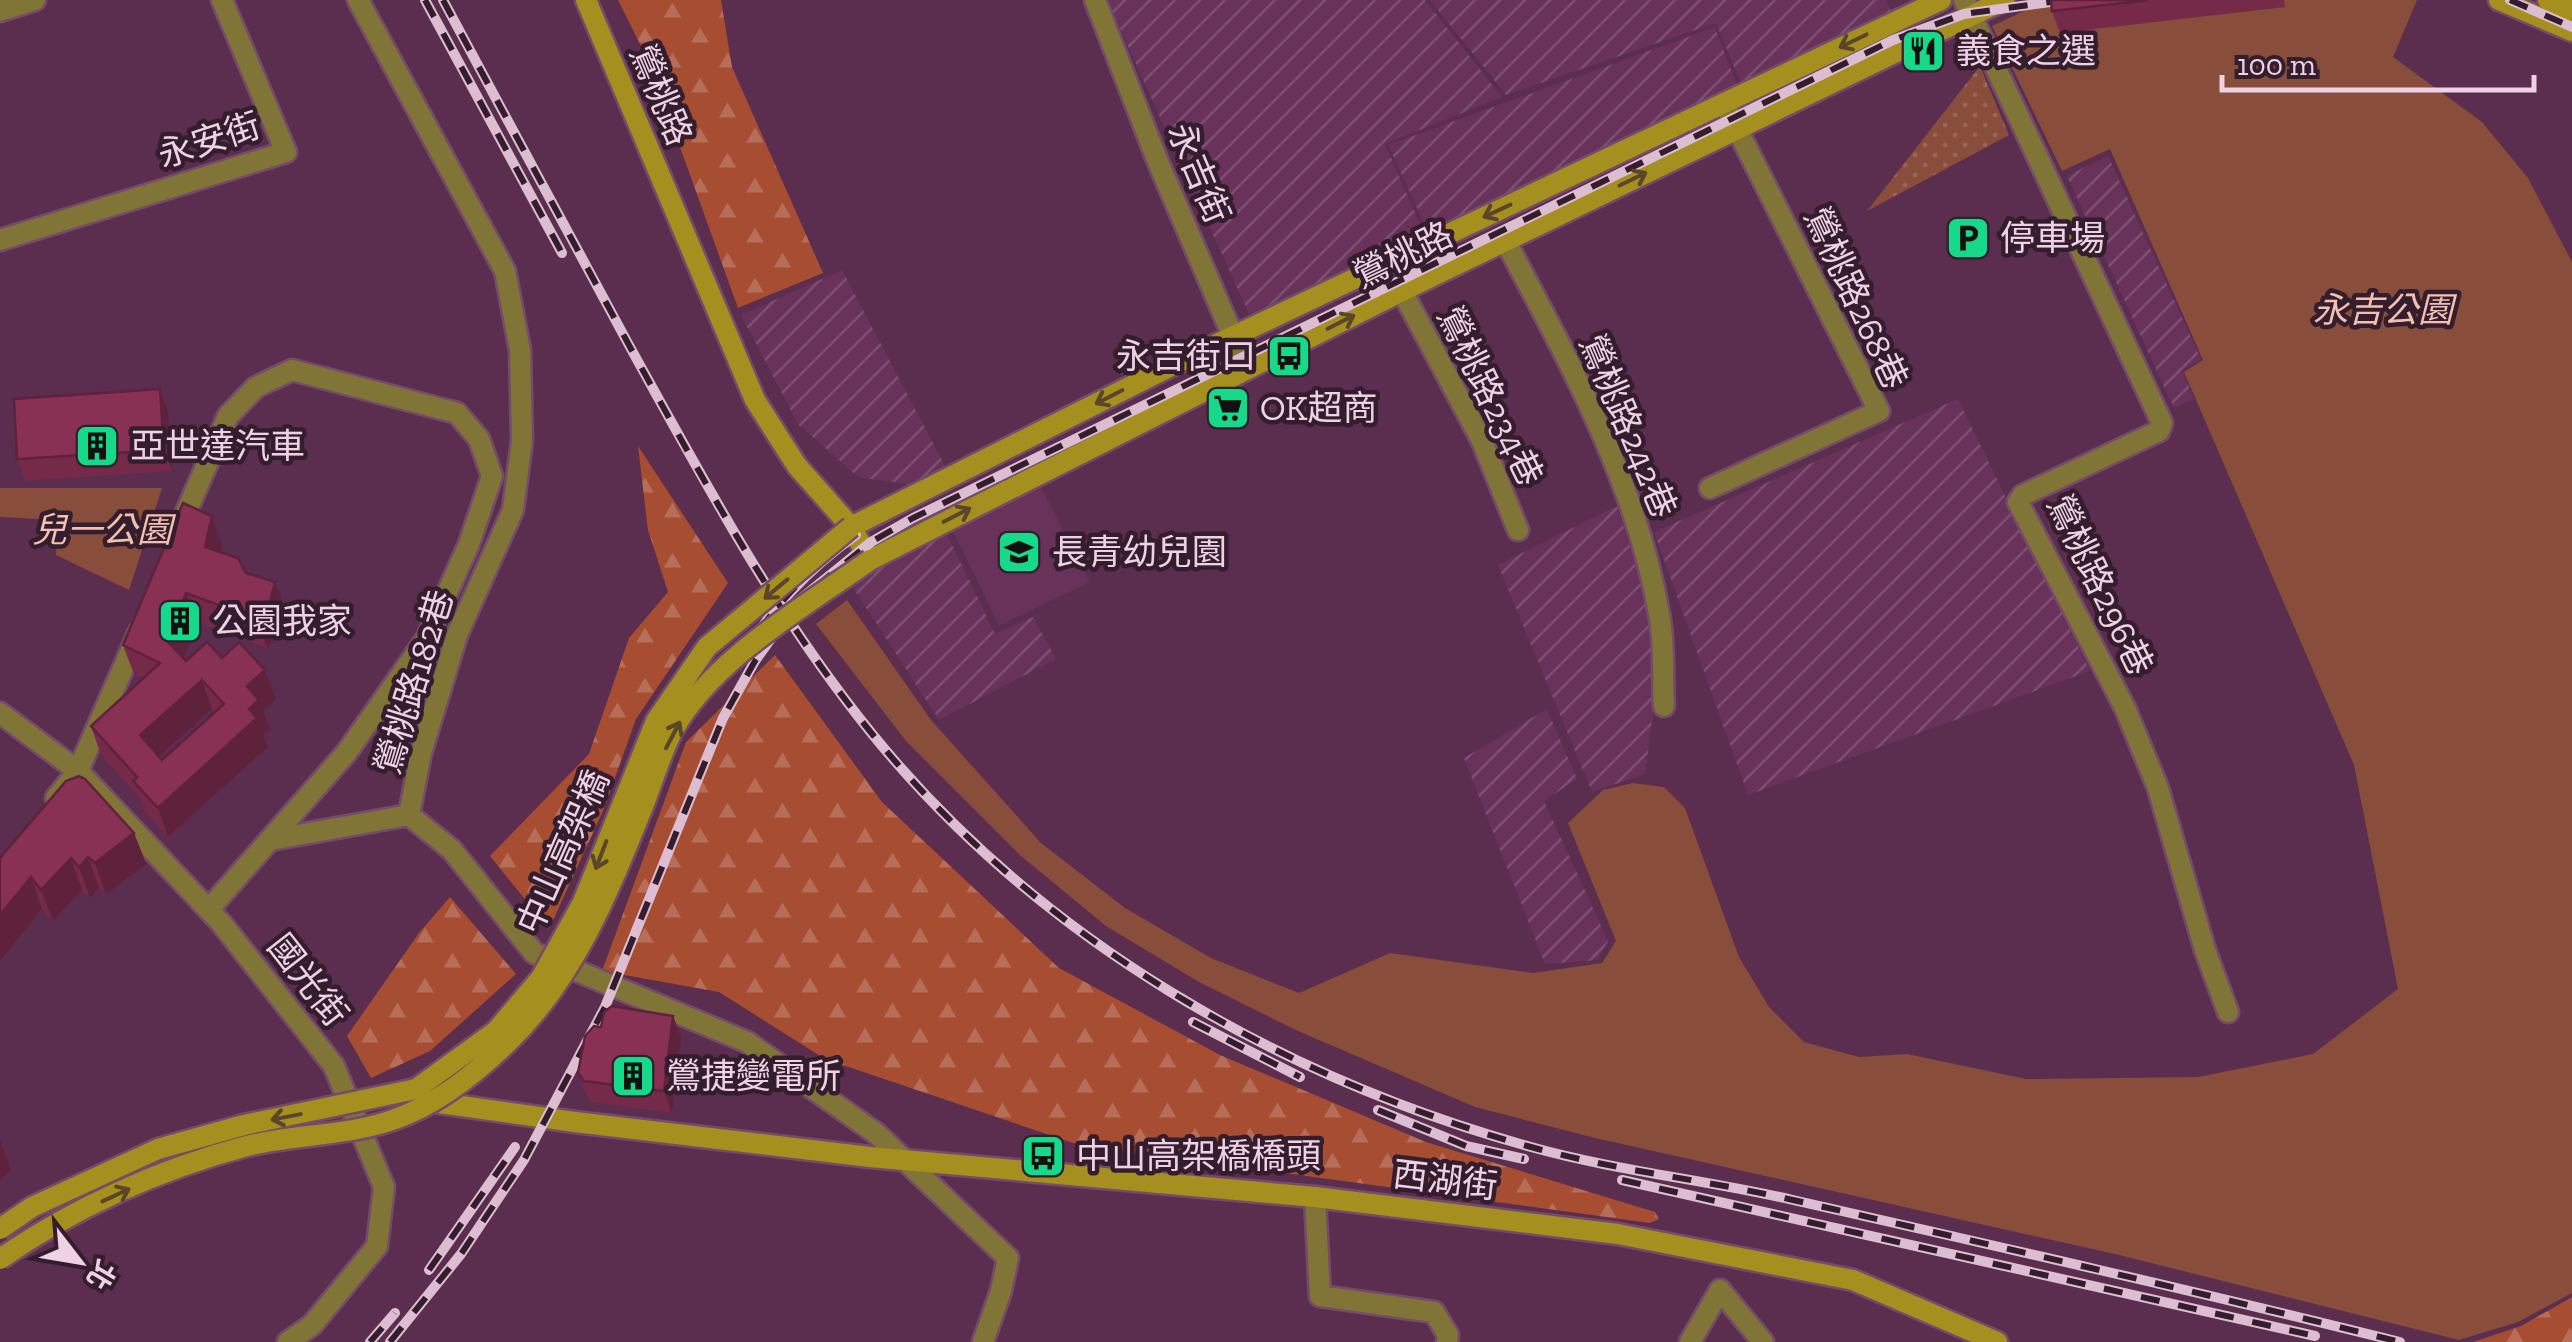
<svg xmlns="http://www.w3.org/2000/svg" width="2572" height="1342" font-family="'Zilla Slab','Noto Sans TC',serif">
<defs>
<pattern id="industrial-furrows" width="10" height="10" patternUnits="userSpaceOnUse" patternTransform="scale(2.5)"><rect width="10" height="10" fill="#68325a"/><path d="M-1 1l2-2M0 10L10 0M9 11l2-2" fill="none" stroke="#7e4f72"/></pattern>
<pattern id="grass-dots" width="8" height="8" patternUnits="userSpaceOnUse" patternTransform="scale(2.5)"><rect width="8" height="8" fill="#894d3b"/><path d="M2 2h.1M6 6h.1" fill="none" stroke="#9a6657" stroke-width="1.8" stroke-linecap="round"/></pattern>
<pattern id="forest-firs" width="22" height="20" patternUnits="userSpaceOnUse" patternTransform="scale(2.5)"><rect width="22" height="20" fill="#a64d32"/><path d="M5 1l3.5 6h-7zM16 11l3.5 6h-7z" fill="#b76e59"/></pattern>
</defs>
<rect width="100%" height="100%" fill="#5b2d4f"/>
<path fill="#68325a" d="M1036 477 1090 582 999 626 949 523Z"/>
<path fill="url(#industrial-furrows)" d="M1107 0H1425L1502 97 1385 144 1425 235 1249 314Z
M1430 0H1886L1894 18 1741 84 1716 23 1506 95Z
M1715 27 1737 85 1429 234 1388 145Z
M2108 156 2201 359 2182 370 2194 399 2174 408 2067 176Z
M842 270 945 466 912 485 858 477 798 424 741 315Z
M1958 399 2090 671 1748 795 1654 532Z
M1617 506 1653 619 1654 705 1645 774 1592 792 1498 565Z
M944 528 995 634 1033 617 1056 659 939 720 850 583Z
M1547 709 1577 779 1544 801 1608 941 1597 960 1545 964 1464 758Z"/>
<path fill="url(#grass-dots)" d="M1980 66 2009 135 1867 211Z"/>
<path fill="url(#forest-firs)" d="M618 0H721L732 67 823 273 738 308 650 64Z
M638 446 728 583 636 719 603 811 549 929 490 856 589 754 629 638 668 592 648 530Z
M775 655 882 802 1059 968 1220 1055 1426 1142 1655 1212 1659 1219 1650 1223 1079 1145 825 1059 719 992 602 971 686 742Z
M450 897 516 974 430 1051 371 1078 347 1036 419 933Z
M2572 1297V1342H2473L2521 1326Z"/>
<path fill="#894d3b" d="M2047 0H2417L2393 57 2482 122 2528 178 2572 262V1293L2518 1322 2459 1340 2115 1254 1595 1138 1475 1107 1298 1031 1199 982 1106 926 1021 856 906 741 816 624 847 600 931 720 1041 843 1125 908 1211 958 1299 993 1390 953 1533 973 1602 963 1616 941 1568 823 1603 790 1633 783 1664 787 1685 808 1739 957 1769 1007 1804 1042 1859 1057 1907 1054 2026 1079 2198 1077 2313 1054 2398 989 2354 765 2184 372 2203 360 2110 149 2062 171 1992 26Z
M0 488H162L129 590 56 555 58 520 0 517Z"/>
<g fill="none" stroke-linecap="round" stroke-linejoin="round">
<g stroke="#754b6a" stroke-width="25">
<path id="street" d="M358 0 505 271 520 350 522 440 513 510 457 635 421 753 409 815 452 850 534 953 747 1042 877 1134 1008 1258 1001 1291 983 1342
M1095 0 1158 162 1247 369
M1964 0 2162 423 2159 431 2023 495 2018 502 2125 708 2158 788 2205 950 2228 1012
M0 11 35 0
M0 240 286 152 222 0
M1505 240C1568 360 1636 480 1659 614 1665 643 1662 676 1664 706
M1402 291 1482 441 1518 530
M1710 488 1879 411 1724 103
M178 531 228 416 256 387 292 370 457 413 479 439 492 476 469 544 427 638 347 752 209 909
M0 713 78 771 222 924 334 1066 384 1187 377 1246 312 1325 288 1342
M56 798 78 771 139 632
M270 840 409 815
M1315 1197 1320 1296 1434 1312 1448 1335 1447 1342
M1690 1342 1720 1290 1763 1342"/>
</g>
<g stroke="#754b6a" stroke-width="25">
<path id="secondary" d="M586 0 755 400 797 466 851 527 870 560 1402 291 2004 0
M2499 0 2572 31
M2548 0 2572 10
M851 527 1175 364 1941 0
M425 1096 433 1102 575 1122 870 1157 1315 1197 1618 1234 1853 1280 1997 1342"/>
</g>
<use href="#street" stroke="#807436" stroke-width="20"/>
<use href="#secondary" stroke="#a48f1f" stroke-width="20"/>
<g stroke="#dcbdd1" stroke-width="10">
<path id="rail" d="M425 0 562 253
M443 0C505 116 568 232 630 347 704 481 776 616 873 735 1039 939 1280 1078 1531 1147 1617 1171 1707 1180 1793 1200 1996 1246 2199 1292 2400 1342
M2510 0 2572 27
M738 662C770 610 807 570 856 535
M1193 1022 1300 1077
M1378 1110 1466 1146 1524 1159
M1622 1180 2315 1336
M429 1270 515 1147
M370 1342 395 1313
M390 1342 461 1254 524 1160 605 1007 723 718 755 661 798 601 871 542 913 518 1893 40 1964 14 2065 0"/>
</g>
<use href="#rail" stroke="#341e2e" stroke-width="6" stroke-dasharray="19" stroke-linecap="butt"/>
<g stroke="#754b6a" stroke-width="25" stroke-linecap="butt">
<path id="secondary-bridge" d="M0 1229 32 1207 158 1149 244 1125 416 1089 496 1031 541 978 583 902 656 721 707 647 851 527
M0 1259C73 1208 160 1169 247 1146 294 1134 350 1136 395 1119 436 1105 476 1073 507 1043 574 979 608 893 642 809 652 784 660 756 672 732 712 659 804 607 870 560"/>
</g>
<use href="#secondary-bridge" stroke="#a48f1f" stroke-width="20"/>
</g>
<path fill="#752a49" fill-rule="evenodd" d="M2051 0H2284L2285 7 2060 33 2052 11Z
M160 389 168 411 172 471 25 481 17 459Z
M222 545 220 552 246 573 286 611 279 636 267 648 197 622 183 658 186 661 222 658 265 670 276 699 263 711 270 729 263 735 268 747 168 837 144 810 139 797 101 755 91 726 143 678 134 674 123 645ZM212 709 215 712 162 760 160 757Z
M134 833 146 864 106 894 99 888 90 898 82 890 53 921 42 909 0 961V858Z
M673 1016 681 1038 672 1113 591 1102 586 1095 578 1073 601 1027Z"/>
<path fill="#5f223c" d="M160 389 168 411 172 471 164 450Z
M212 516 222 545 215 577 205 547Z
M275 582 286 611 279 636 267 648 257 619Z
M186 593 197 622 179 671 168 642Z
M265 670 276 699 263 711 270 729 263 735 268 747 168 837 158 808 249 709 247 686Z
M202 680 212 709 151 764 140 735Z
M134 833 146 864 106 894 95 863Z
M88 857 99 888 90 898 79 867Z
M71 858 82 890 53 921 41 890Z
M31 877 42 909 0 961V915Z
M673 1016 681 1038 672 1113 664 1091Z
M0 1140 11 1171 0 1180Z"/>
<path fill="#883155" stroke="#5f223c" stroke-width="2.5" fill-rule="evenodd" d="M2051 0H2149L2052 11Z
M160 389 164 450 17 459 14 399Z
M183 503 212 516 205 547 238 558 246 573 275 582 269 606 257 619 186 593 168 642 186 661 207 642 222 658 239 642 265 670 247 686 259 700 249 709 257 718 158 808 133 781 137 777 91 726 160 663 123 645ZM202 680 224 704 162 760 140 735Z
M79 776 85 779 134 833 95 863 88 857 79 867 71 858 41 890 31 877 0 915V858L66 781Z
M612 1006 673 1016 664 1091 584 1081 578 1073 585 1036 594 1026 601 1027 604 1012Z"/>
<defs><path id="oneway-shaft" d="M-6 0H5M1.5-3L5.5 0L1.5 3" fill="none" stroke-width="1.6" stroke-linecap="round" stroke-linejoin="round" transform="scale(2.5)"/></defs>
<g stroke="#5b4629">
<use href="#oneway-shaft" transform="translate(1853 41) rotate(154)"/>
<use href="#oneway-shaft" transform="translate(1633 179) rotate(-26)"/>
<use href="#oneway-shaft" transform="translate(1497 211) rotate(155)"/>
<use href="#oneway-shaft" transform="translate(1341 322) rotate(-27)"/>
<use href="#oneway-shaft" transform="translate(1109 397) rotate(153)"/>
<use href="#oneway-shaft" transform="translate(957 515) rotate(-27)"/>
<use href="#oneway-shaft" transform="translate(776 589) rotate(140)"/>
<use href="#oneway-shaft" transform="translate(673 735) rotate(-62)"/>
<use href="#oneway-shaft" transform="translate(601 855) rotate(111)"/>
<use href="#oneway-shaft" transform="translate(286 1117) rotate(169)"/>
<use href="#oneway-shaft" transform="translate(116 1195) rotate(-25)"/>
</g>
<defs>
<g id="restaurant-square" transform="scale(2.25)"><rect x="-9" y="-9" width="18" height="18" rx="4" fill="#16d989" stroke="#341e2e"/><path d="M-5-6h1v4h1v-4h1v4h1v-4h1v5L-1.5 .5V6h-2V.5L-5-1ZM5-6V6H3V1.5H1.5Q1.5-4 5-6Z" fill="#111"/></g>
<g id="parking-square" transform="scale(2.25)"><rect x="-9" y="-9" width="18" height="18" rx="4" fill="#16d989" stroke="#341e2e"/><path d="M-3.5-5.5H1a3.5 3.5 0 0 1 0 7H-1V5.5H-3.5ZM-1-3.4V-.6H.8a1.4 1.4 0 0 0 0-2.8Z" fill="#111"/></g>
<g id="bus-square" transform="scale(2.25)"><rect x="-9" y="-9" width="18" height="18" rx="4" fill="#16d989" stroke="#341e2e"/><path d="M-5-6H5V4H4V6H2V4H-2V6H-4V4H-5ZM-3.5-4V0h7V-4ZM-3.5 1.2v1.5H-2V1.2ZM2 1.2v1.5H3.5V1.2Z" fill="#111"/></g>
<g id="supermarket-square" transform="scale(2.25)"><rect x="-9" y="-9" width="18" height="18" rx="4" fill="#16d989" stroke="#341e2e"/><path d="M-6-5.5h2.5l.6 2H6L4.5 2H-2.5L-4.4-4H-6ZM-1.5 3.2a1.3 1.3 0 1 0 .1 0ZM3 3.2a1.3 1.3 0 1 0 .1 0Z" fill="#111"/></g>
<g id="building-square" transform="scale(2.25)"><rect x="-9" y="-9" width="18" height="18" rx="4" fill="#16d989" stroke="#341e2e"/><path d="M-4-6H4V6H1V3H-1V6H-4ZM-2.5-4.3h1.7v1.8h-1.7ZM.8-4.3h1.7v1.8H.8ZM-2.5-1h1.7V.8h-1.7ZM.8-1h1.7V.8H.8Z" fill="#111"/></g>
<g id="school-square" transform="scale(2.25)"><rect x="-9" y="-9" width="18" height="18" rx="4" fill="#16d989" stroke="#341e2e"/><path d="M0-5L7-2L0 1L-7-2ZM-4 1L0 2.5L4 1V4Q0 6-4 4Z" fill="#111"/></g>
</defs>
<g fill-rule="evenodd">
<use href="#restaurant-square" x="1923" y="51"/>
<use href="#parking-square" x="1968" y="238"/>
<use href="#bus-square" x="1289" y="356"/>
<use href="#supermarket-square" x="1228" y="408"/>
<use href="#building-square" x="97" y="446"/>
<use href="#school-square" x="1019" y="552"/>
<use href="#building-square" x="180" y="621"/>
<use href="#building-square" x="633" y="1076"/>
<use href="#bus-square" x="1043" y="1156"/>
</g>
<g text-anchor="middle" stroke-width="9" stroke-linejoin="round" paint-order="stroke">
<g font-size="35" fill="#eed1e4" stroke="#341e2e" text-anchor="start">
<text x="1956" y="63">義食之選</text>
<text x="2000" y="250">停車場</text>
<text x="1256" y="368" text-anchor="end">永吉街口</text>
<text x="1260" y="420">OK超商</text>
<text x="130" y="458">亞世達汽車</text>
<text x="1052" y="564">長青幼兒園</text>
<text x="212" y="633">公園我家</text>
<text x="666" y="1088">鶯捷變電所</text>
<text x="1076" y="1168">中山高架橋橋頭</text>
</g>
<g font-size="35" fill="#eed1e4" stroke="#341e2e">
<text transform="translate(661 95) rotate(67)" y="12">鶯桃路</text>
<text transform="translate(209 140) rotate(-18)" y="12">永安街</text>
<text transform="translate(1199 173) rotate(67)" y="12">永吉街</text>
<text transform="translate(1403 255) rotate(-26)" y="12">鶯桃路</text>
<text transform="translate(1856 298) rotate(65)" y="12">鶯桃路268巷</text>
<text transform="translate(1490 396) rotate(64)" y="12">鶯桃路234巷</text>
<text transform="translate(1628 426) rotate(67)" y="12">鶯桃路242巷</text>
<text transform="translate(2100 585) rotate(64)" y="12">鶯桃路296巷</text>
<text transform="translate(414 682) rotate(-73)" y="12">鶯桃路182巷</text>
<text transform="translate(563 852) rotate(-66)" y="12">中山高架橋</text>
<text transform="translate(308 980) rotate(52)" y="12">國光街</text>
<text transform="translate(1445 1180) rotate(7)" y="12">西湖街</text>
</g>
<g font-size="35" font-style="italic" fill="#f2c0b0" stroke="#341e2e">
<text x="2383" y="322">永吉公園</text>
<text x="102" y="542">兒一公園</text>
</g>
</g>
<g transform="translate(80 1262) rotate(121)" stroke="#341e2e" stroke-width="8" paint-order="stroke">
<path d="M0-8L18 38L0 25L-18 38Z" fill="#eed1e4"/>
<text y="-15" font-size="28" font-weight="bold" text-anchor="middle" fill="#eed1e4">北</text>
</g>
<path d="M2222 75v15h312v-15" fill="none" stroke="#eed1e4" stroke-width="5"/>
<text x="2237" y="75" font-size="30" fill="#eed1e4" stroke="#341e2e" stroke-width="8" paint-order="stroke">100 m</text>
</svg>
